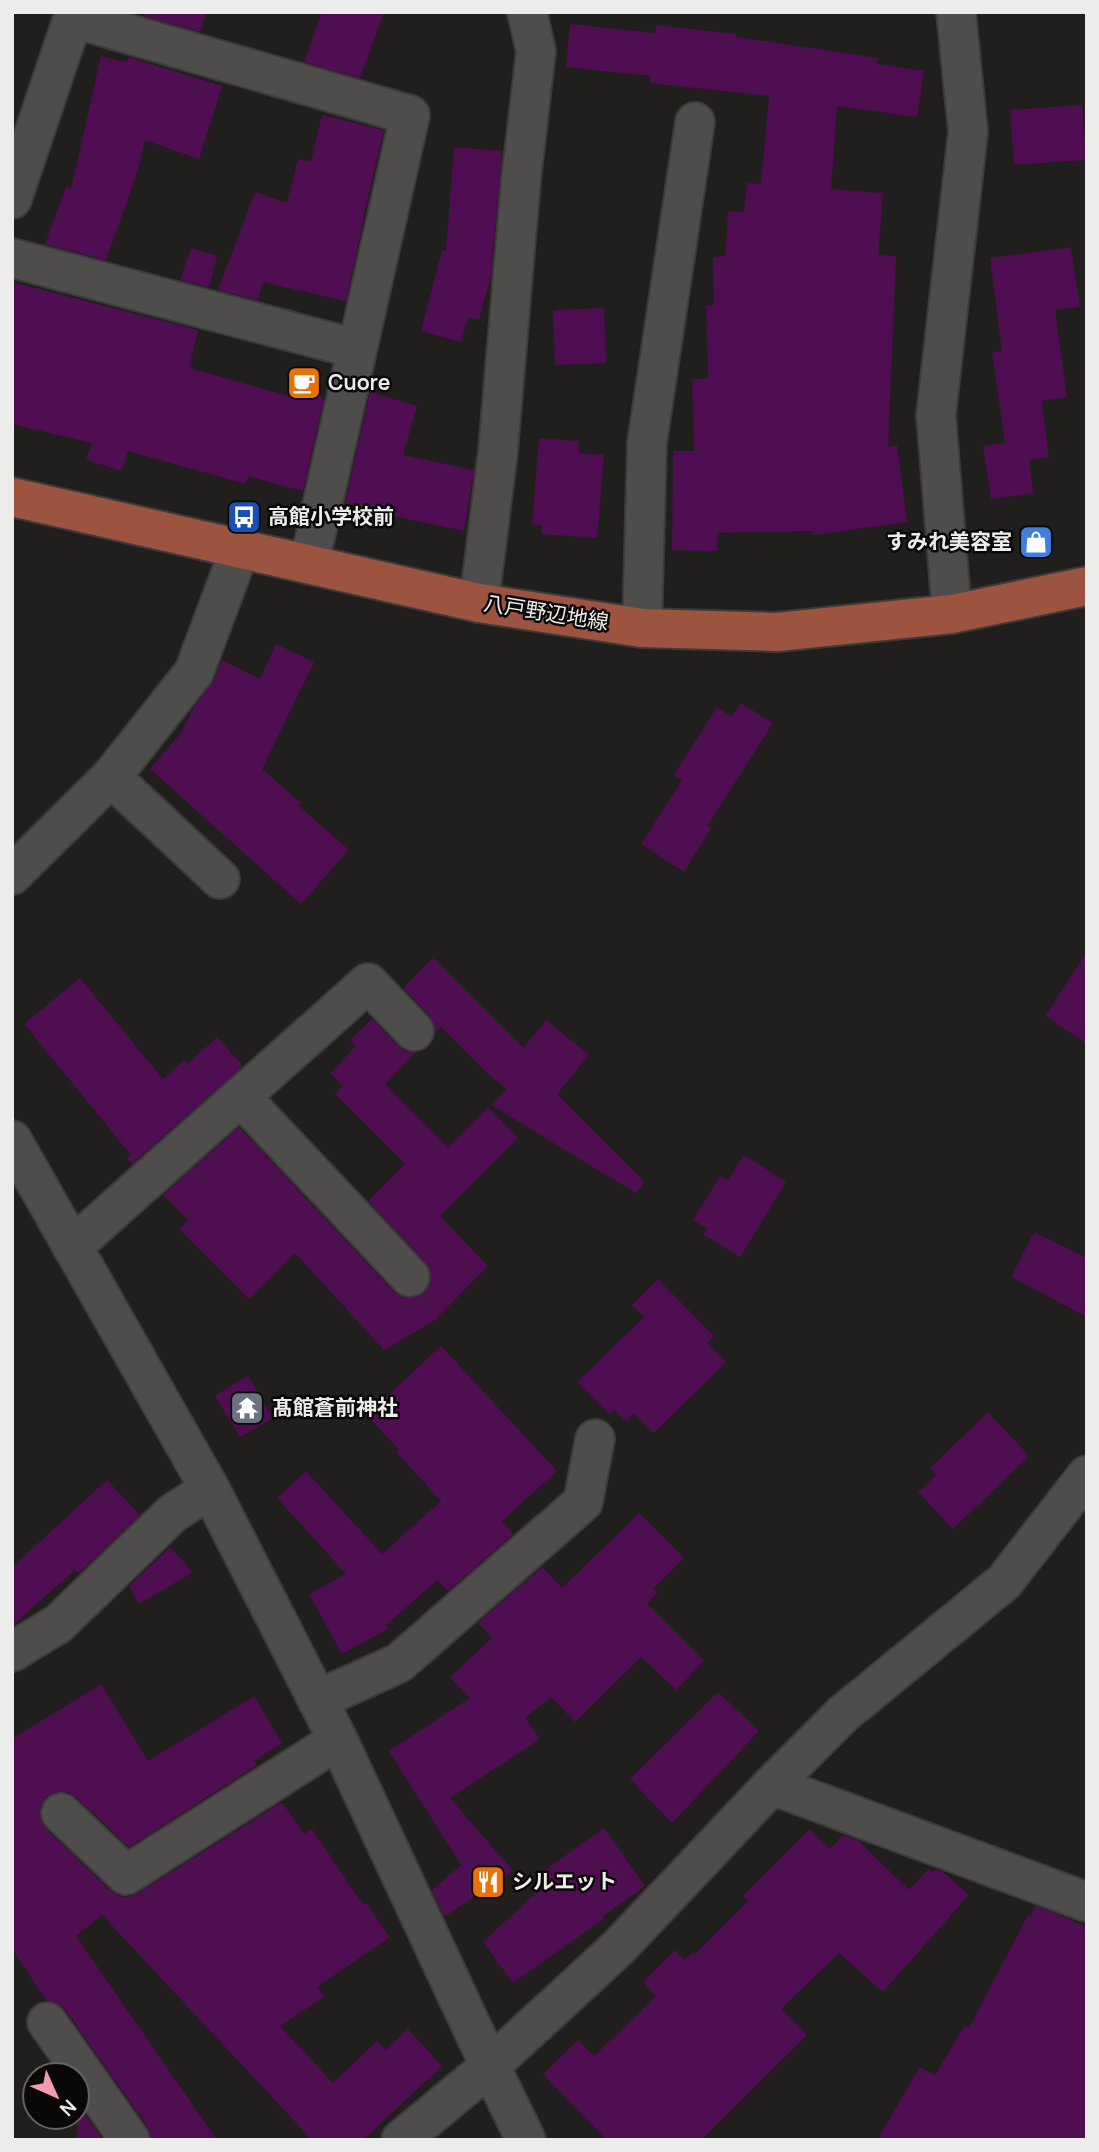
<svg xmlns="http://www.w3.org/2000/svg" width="1099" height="2152" font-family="Manrope,'Noto Sans JP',sans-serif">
<rect width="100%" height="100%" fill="#201f1d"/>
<path fill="#4f0e51" d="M146 12H207L200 32 144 16Z
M322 12H384L360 78 304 62Z
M570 24 655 33 656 25 736 34V37L878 58 877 64 924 71 917 117 837 106 831 189 883 193 878 255 896 256 888 447 897 445 907 522 813 535 812 531 717 533V551L672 550 673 451H694L692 379H708L706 306 714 305 713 257 725 256 728 211 744 212 747 183 761 184 769 96 650 83 651 76 566 67Z
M101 56 127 62 129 57 222 86 199 159 145 140 138 170 106 260 45 244 66 187 71 189Z
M1082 105 1086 160 1014 165 1010 110Z
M322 115 384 130 363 217 364 218 346 301 263 282 258 300 218 290 255 192 287 203 298 159 311 162Z
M454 147 502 151 491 275 479 320 468 317 461 342 421 331 442 250 446 251Z
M1071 247 1080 307 1055 310 1067 397 1042 401 1049 457 1029 460 1033 493 991 499 983 446 1005 443 992 352 1002 351 990 258Z
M191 248 217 256 209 287 180 280Z
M12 282 198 330 189 368 292 397 294 390 324 398 303 491 248 476 246 484 128 451 122 471 86 460 92 443 12 424Z
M604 308 606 363 555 365 553 310Z
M370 392 417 406 403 455 474 470 464 531 389 515 386 527 352 517 355 505 345 503Z
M539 438 579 441V453L604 455 597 538 542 534V525L532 524Z
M276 644 314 662 262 769 301 803 299 806 349 850 301 904 150 769 181 733 194 707 214 680 222 660 260 679Z
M741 703 773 723 707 826 711 828 684 872 641 844 682 780 674 775 717 707 732 717Z
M1087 952V1044L1045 1016Z
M433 958 523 1048 546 1020 589 1055 557 1094 645 1182 636 1193 491 1105 507 1089 488 1074 441 1027 435 1033V1025L430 1016 403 988Z
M80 978 163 1079 184 1060 188 1064 217 1037 243 1066 132 1164 127 1159 131 1155 24 1024Z
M372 1019 399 1047 407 1052H416L385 1084 448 1147 488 1107 518 1138 440 1216 488 1266 435 1320 384 1350 295 1253 249 1299 179 1229 188 1220 163 1195 239 1127 394 1292 404 1298H416L424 1293 431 1283V1271L426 1263 368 1201 405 1164 335 1094 343 1086 330 1073 356 1046 350 1040Z
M744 1155 786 1182 740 1257 703 1234 708 1229 693 1220 720 1176 728 1180Z
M1034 1232 1087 1258V1317L1011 1277Z
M658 1279 714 1336 707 1343 726 1362 654 1433 634 1413 626 1421 614 1409 609 1414 577 1382 644 1317 632 1305Z
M441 1346 557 1471 502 1521 513 1534 448 1591 437 1580 386 1625 388 1629 342 1654 309 1594 346 1574 277 1498 306 1471 382 1554 441 1501 396 1452 399 1450 367 1415Z
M248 1375 273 1418 240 1437 215 1396Z
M988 1412 1029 1456 953 1529 918 1492 936 1475 930 1468Z
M107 1480 140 1515 79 1573 75 1570 12 1626V1567Z
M639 1513 684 1558 653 1589 657 1593 647 1604 704 1661 676 1690 641 1657 575 1722 551 1697 525 1718 540 1739 450 1798 513 1871 444 1917 432 1890 461 1865 389 1751 470 1698 450 1677 492 1638 478 1623 542 1567 562 1588Z
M170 1547 193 1572 139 1604 129 1586Z
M101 1684 148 1761 254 1696 282 1743 254 1761 257 1765 129 1847 76 1797 67 1792H56L46 1797 40 1807V1818L46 1829 111 1891 119 1896 128 1897 138 1893 282 1802 304 1834 312 1829 363 1905 366 1903 390 1937 317 1987 324 1997 280 2026 333 2083 377 2041 386 2050 408 2029 442 2066 363 2140H312L102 1915 76 1936 217 2140H152L148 2127 65 2009 57 2003 46 2000 12 1949V1739Z
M718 1692 759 1731 672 1823 630 1779Z
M604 1828 645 1886 603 1916 605 1918 513 1983 483 1942 542 1887 534 1878Z
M810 1829 830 1849 843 1835 859 1841 909 1890 928 1869 933 1872 935 1869 943 1872 969 1895 883 1992 839 1953 781 2009 807 2035 701 2140H607L543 2074 578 2040 594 2056 656 1996 643 1982 675 1950 685 1960 693 1952 695 1954 748 1901 743 1896Z
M1036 1906 1065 1917 1087 1928V2140H877L920 2067 935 2075 965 2025 969 2028 1028 1915 1030 1917Z
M77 2103 103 2140H77Z"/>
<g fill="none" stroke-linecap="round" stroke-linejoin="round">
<g stroke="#3c3b39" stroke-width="42">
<path id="minor" d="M73 18 410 115 309 564
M12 199 75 12
M12 258 357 349
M479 603 498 451 521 180 536 51 527 12
M952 614 936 415 968 132 956 12
M642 628 647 443 695 122
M111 777 220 879
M12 875 111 777 194 672 240 549
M241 1097 410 1277
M12 1140 210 1489 338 1740 490 2066 526 2140
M72 1247 368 983 414 1031
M12 1652 58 1624 173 1513 210 1489
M317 1700 399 1663 583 1502 595 1439
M772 1785 1087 1902
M61 1813 126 1875 338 1740
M47 2022 130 2140
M401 2140 490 2066 619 1947 772 1785 843 1714 1004 1582 1087 1475"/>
</g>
<g stroke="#3c3b39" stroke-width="42">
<path id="major" d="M12 497 479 603 642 628 777 632 952 614 1087 586"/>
</g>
<use href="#minor" stroke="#4f4d4b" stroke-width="38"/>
<use href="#major" stroke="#9c5440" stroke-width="38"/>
</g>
<defs>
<g id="cafe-square" transform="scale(1.75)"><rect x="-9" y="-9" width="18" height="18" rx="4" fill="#e8710a" stroke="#0a0908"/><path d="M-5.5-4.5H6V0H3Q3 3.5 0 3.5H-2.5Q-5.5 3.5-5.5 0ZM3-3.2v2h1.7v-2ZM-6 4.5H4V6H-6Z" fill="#fff"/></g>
<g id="bus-square" transform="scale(1.75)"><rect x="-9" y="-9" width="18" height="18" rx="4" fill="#1a4fb4" stroke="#0a0908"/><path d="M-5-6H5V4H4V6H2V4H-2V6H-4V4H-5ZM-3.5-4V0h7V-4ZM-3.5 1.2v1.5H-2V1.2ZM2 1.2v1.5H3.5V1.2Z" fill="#fff"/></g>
<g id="shop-square" transform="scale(1.75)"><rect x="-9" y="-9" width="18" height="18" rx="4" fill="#3f7fe0" stroke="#0a0908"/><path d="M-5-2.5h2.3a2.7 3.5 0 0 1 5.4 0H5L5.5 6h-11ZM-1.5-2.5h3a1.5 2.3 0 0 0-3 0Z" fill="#fff"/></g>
<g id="temple-square" transform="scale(1.75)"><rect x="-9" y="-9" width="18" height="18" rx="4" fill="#6b7280" stroke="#0a0908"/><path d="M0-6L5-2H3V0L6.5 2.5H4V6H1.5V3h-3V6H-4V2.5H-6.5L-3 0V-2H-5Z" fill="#fff"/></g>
<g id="restaurant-square" transform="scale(1.75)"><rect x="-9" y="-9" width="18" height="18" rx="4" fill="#e8710a" stroke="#0a0908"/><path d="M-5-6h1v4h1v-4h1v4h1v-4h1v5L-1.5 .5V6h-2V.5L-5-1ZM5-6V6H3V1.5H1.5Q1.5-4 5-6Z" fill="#fff"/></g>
</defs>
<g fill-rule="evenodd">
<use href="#cafe-square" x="304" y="383"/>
<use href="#bus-square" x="244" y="517"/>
<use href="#shop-square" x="1036" y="542"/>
<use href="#temple-square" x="247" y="1408"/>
<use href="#restaurant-square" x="488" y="1882"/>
</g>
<g text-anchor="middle" stroke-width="5" stroke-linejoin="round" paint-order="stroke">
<g font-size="21" font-weight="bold" fill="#ececea" stroke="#0a0908" text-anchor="start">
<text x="328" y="390">Cuore</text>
<text x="268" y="524">高館小学校前</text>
<text x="1012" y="549" text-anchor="end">すみれ美容室</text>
<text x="272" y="1415">髙館蒼前神社</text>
<text x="512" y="1889">シルエット</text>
</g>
<g font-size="21" fill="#ececea" stroke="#0a0908">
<text transform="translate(546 613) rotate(9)" y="7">八戸野辺地線</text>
</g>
</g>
<rect width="1099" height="2152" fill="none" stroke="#ececea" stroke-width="28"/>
<g transform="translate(56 2096) rotate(135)"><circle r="33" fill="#0a0908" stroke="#646462" stroke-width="2"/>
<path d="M0-5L12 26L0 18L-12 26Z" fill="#f29ab0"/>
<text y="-10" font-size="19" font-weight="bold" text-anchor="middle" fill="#ececea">N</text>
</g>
</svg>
